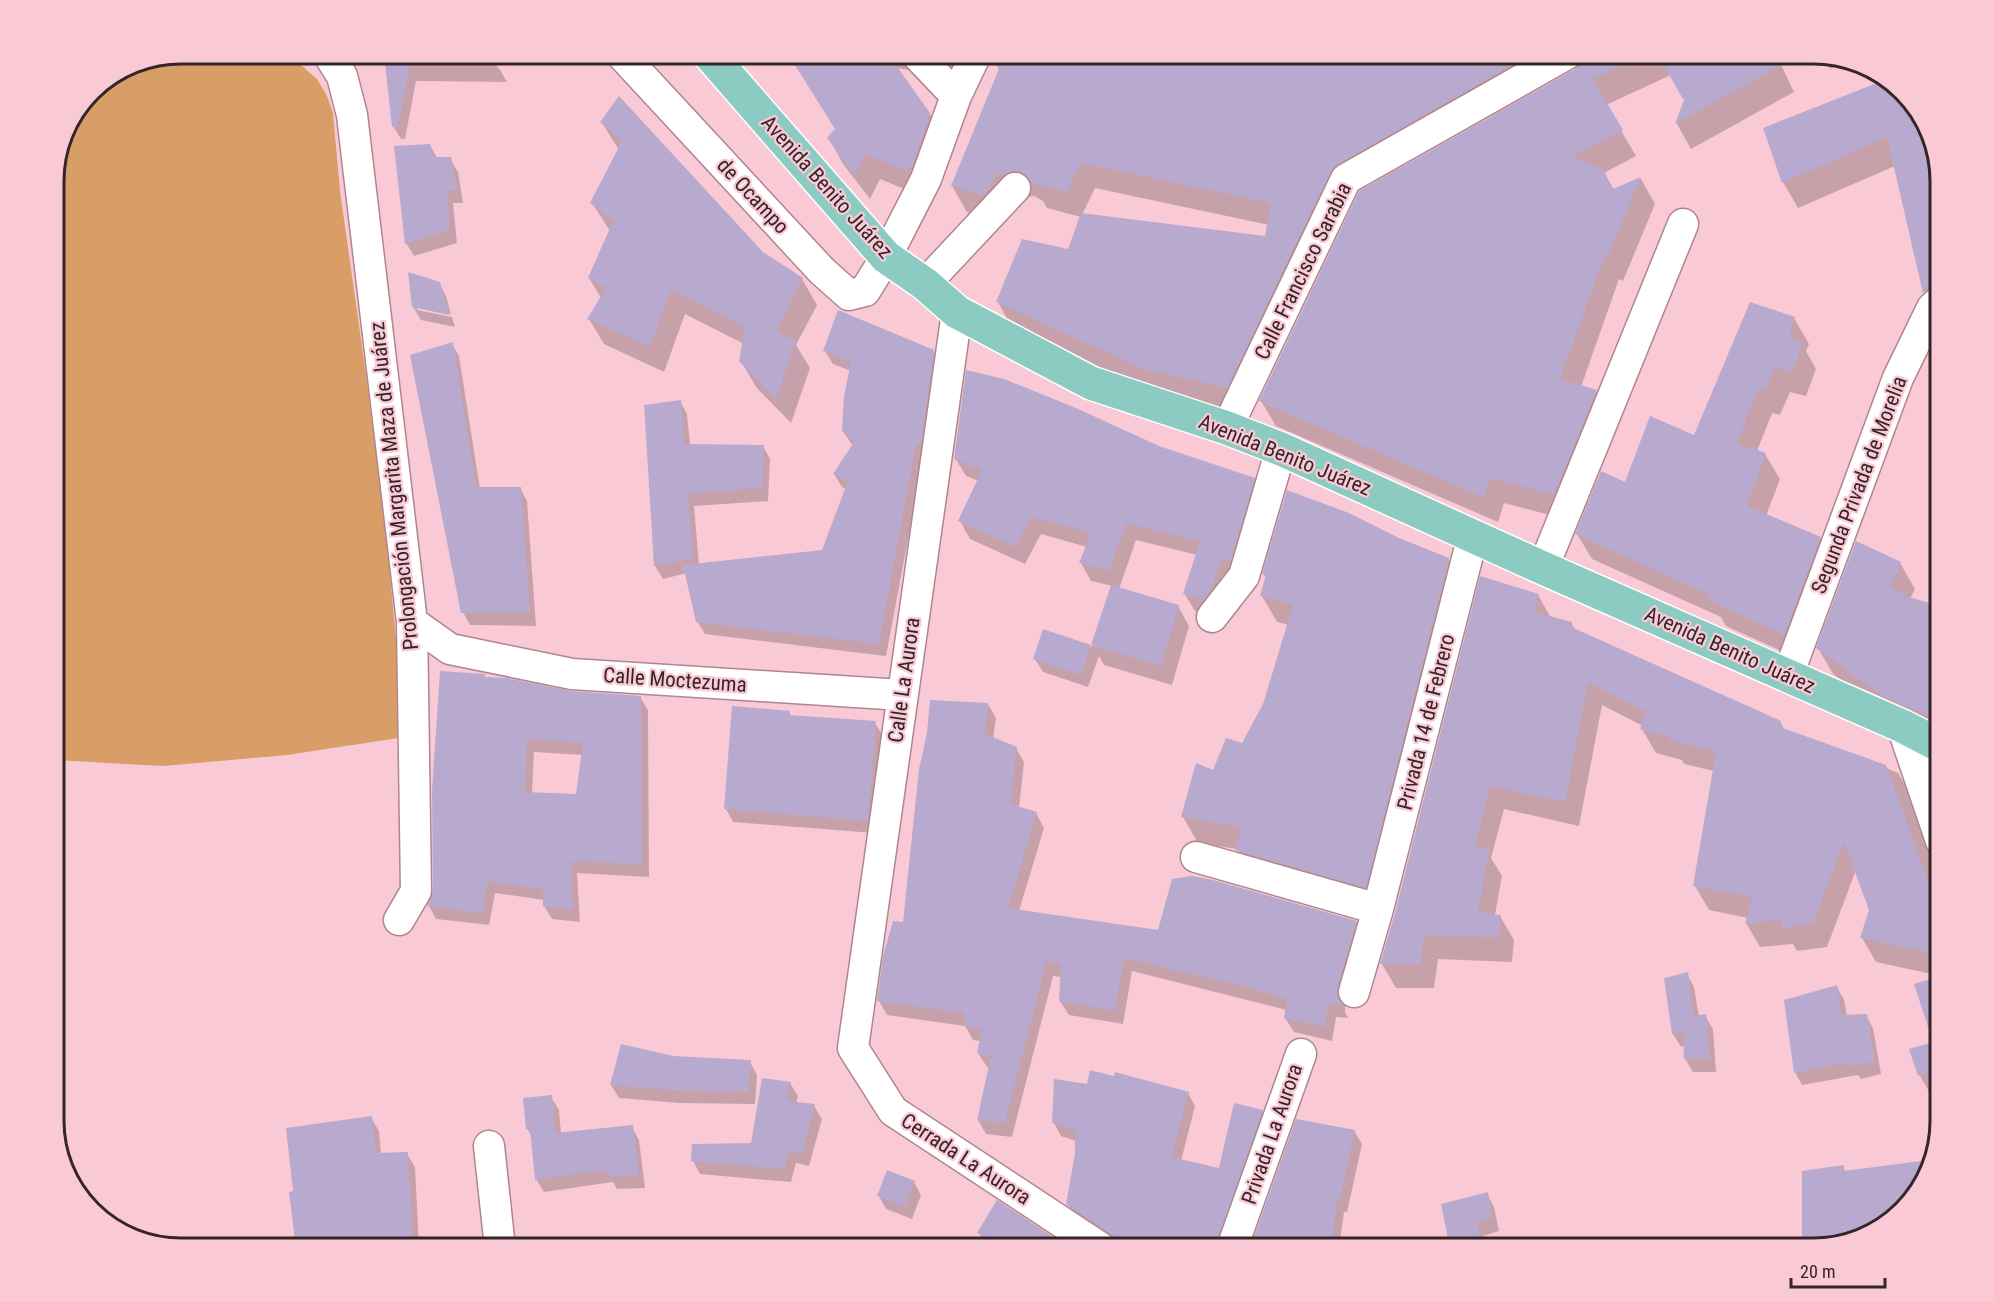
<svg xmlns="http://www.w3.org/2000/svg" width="1995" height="1302" font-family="'Roboto Condensed',sans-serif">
<rect width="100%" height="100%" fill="#f9cad5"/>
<path fill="#d99d67" d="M182 54H288L317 79 327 96 333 113 340 191 382 488 405 737 287 755 163 766 54 760V174L64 133 92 91 133 64Z"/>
<path fill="#0003" fill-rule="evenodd" d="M306 54H317L311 59Z
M385 54H486L500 70 507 82 416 81 405 139H401L393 126Z
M793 54H1776L1794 92 1691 149 1677 124 1686 101 1671 75 1606 105 1636 156 1604 173 1614 190 1641 179 1655 204 1623 281 1619 279 1581 387 1596 391 1611 417 1569 520 1504 503 1498 522 1276 426 1261 401 1586 61 1573 64 1351 190 1242 413 1159 394 1012 328 998 302 1069 251 1081 217 1047 208 1043 201 1034 196 1026 197 998 221 967 212 952 186 1000 71 995 63 991 62 980 66 971 80 896 68 929 113 944 140 921 196 880 179 870 199 843 164 829 138 836 130ZM1095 188 1269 225 1266 238 1082 215Z
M1818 56 1839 62 1831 69Z
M1871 72 1884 75 1924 118 1941 181V311L1938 313 1923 287 1895 166 1798 208 1783 182 1875 85Z
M602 123 762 253 802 279 817 305 796 345 810 368 791 423 756 387 741 361 744 344 685 314 664 372 604 344 589 319 601 298 589 278 610 231 592 203 619 150Z
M430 145 437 158 450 159 458 172 463 203H453L457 243 414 256 406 243Z
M439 283 446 296 451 314 417 307V310L452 317 455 327 421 320 413 307Z
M1794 318 1809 344 1806 351 1816 369 1806 396 1790 392 1780 415 1772 413 1757 451 1765 454 1780 479 1766 516 1820 538 1834 563 1799 659 1726 626 1721 617 1592 559 1577 534 1625 484 1695 437Z
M452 344 459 356 480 489 520 488 527 501 536 626 470 625 463 612Z
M825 351H933L941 364 886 656 705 634 697 621 687 573 663 579 655 566 646 406 680 401 687 414 690 445 763 446 770 459 768 501 694 506 699 565 823 552 846 489 842 487 834 474 853 446 843 431 851 371 833 364Z
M1159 448 1254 479 1264 497 1214 617 1195 611 1184 593 1197 555 1136 540 1119 589 1178 606 1189 626 1172 685 1104 665 1099 656 1088 687 1043 672 1035 659 1044 631 1092 647 1113 586 1091 581 1081 563 1087 547 1041 534 1025 564 970 539 960 521 979 481 966 476 955 458Z
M1399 539 1448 559 1463 585 1380 913 1252 876 1237 849 1198 843 1183 817 1214 772 1243 745 1265 704 1289 625 1277 622 1262 596 1266 578 1264 574Z
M1900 563 1915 589 1910 599 1941 608V739L1898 721 1833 674 1818 648Z
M1538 595 1551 618 1571 623 1575 630 1780 722 1785 730 1850 753 1898 773 1913 798 1933 857 1941 859V976L1876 962 1862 938 1871 910 1856 870 1827 947 1797 951 1793 944 1760 947 1746 923 1748 918 1709 910 1695 886 1714 771 1684 764 1682 760 1656 753 1642 729 1643 726 1602 705 1579 826 1504 809 1491 858 1502 876 1495 915 1500 916 1514 940 1512 962 1438 959 1434 988H1396L1382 964Z
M486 679 571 693 640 697 648 710 649 877 577 873 580 922 552 919 544 906V900L495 893 489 925 436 919 429 906 435 891ZM534 752 583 755 578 795 532 793Z
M988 704 996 718 993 739 1016 748 1024 762 1019 808 1036 813 1044 828 1019 911 1160 932 1356 922 1364 936 1345 1002V1012L1348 1018 1336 1017 1332 1041 1294 1032 1285 1018 1287 1010 1132 971 1123 1024 1069 1015 1060 1001 1062 977 1053 976 1012 1137 986 1134 978 1120 990 1068 987 1067 978 1053 981 1041 973 1040 965 1026 887 1015 879 1001 905 924Z
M789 712 791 716 875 723 883 736 874 833 733 822 726 809Z
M1687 974 1694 987 1699 1017 1705 1016 1713 1029 1716 1072H1693L1685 1059V1046L1681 1047 1673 1034Z
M1941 977V1097L1934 1100 1920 1076 1911 1050 1935 1043Z
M1837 987 1844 1000 1847 1016 1866 1015 1873 1028 1881 1074 1861 1079 1858 1075 1802 1085 1795 1072Z
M750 1062 757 1075 755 1104 679 1103 619 1098 611 1085Z
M790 1083 798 1096 796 1104 814 1106 822 1119 809 1166 796 1163 791 1182 700 1174 693 1161 752 1144Z
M1089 1085 1188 1093 1195 1106 1181 1161 1220 1170 1262 1112 1269 1124 1225 1248H1119L1075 1217 1068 1204 1076 1154V1141L1061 1136 1054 1123Z
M551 1097 559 1110 561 1134 632 1127 639 1140 645 1188 617 1189 613 1182 544 1192 536 1179 533 1137 527 1129Z
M371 1118 379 1131 381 1155 407 1154 415 1167 419 1248H296L294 1192Z
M1354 1131 1362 1144 1347 1212H1344L1339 1248H1252Z
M64 1147 71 1160 77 1187H74L71 1184 60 1148Z
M1928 1162 1920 1191 1877 1231 1814 1248H1805L1803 1245 1843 1167 1846 1172Z
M914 1182 921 1195 912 1219 886 1209 879 1196Z
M1487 1194 1494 1207 1499 1231 1483 1236 1486 1248H1452L1443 1205Z
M979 1233 1067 1248 987 1246Z"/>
<path fill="#b8a9ce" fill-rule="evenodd" d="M384 54H412L398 127H392Z
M788 54H888L930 113 913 164 906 171 865 154 855 175 827 138 835 129Z
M1005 54H1532L1338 164 1331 171 1227 388 1143 369 996 302 1022 239 1068 249 1081 213 1265 236 1271 203 1081 163 1067 192 1031 182 1026 175 1018 171H1011L1004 175 998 173 984 196 951 186Z
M1584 54H1646L1593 79 1623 130 1572 157 1603 169 1613 189 1641 177 1608 256 1605 254 1560 379 1597 390 1554 495 1490 478 1484 498 1259 401 1359 191 1575 69 1582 62Z
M1657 54H1801L1675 124 1685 97 1683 99Z
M1887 79 1924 118 1941 181V283L1930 287 1923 293 1887 137 1782 183 1763 128Z
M619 96 763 252 803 278 776 331 796 341 776 399 739 361 745 328 671 289 650 347 587 319 606 288 588 278 613 221 590 203 622 141 600 122Z
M430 144 433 157H451L457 190H447L450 230 405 244 394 146Z
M408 272 440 282 449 315 412 307Z
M1750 302 1795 317 1789 336 1803 343 1792 372 1775 367 1766 390 1758 389 1737 443 1766 453 1747 506 1821 537 1784 635 1709 600 1711 595 1575 534 1601 471 1625 482 1650 416 1694 435Z
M838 310 934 350 921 445 916 444 879 644 696 622 683 565 822 550 848 481 833 474 854 442 842 431 844 396 851 362 823 351Z
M453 342 476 487H521L530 613H461L410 355Z
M966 370 1004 379 1076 408 1159 446 1255 478 1230 561 1222 558 1210 592 1204 600 1183 594 1200 541 1126 523 1109 571 1079 563 1091 533 1031 517 1015 547 958 521 982 470 954 459Z
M681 400 684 444 764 445 762 488 688 494 693 558 654 566 644 405Z
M1287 490 1349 513 1399 538 1449 558 1366 888 1235 850 1242 827 1181 817 1196 763 1213 770 1226 738 1242 743 1263 704 1293 605 1260 596 1266 575 1262 574Z
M1856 541 1901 562 1890 587 1905 593 1904 596 1941 606V721L1882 696 1816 648Z
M1480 576 1539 594 1535 612 1572 622 1571 627 1781 721 1780 727 1886 765 1941 917V955L1860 938 1869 910 1844 842 1813 923 1782 928 1781 920 1745 924 1752 897 1693 886 1716 752 1669 740 1670 737 1640 729 1646 712 1588 682 1565 802 1490 786 1475 846 1489 850 1478 912 1501 915 1499 938 1425 935 1420 964H1380L1395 913Z
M1111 585 1179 605 1161 666 1091 645Z
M1043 629 1091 645 1081 675 1033 659Z
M440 671 485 674V677L507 678 571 691 641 696 642 864 571 861 573 909 543 907V889L488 881 482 913 427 906 433 891 432 790ZM527 739 583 743 576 794 525 792Z
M930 700 988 703 985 734 1017 747 1010 804 1037 812 1008 908 1158 930 1172 879 1192 876 1213 880 1357 921 1337 987V997L1342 1004H1329L1324 1027 1284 1018 1287 999 1250 988 1124 958 1115 1011 1059 1001 1061 964 1046 962 1005 1123 977 1120 991 1056 977 1053 982 1029 964 1026 965 1013 877 1001 883 956 893 921 903 922 919 769 927 733Z
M732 706 790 711 789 715 876 721 868 821 724 809Z
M1688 972 1694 1016 1706 1014 1710 1059H1684L1683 1032 1672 1034 1664 978Z
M1941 976V1068L1918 1076 1909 1049 1933 1042 1914 984Z
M1837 985 1842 1015 1867 1014 1875 1061 1852 1067 1850 1062 1794 1073 1784 1000Z
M621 1044 673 1056 751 1060 748 1092 671 1090 610 1085Z
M1090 1070 1114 1076 1115 1072 1189 1092 1171 1157 1219 1168 1234 1103 1263 1110 1215 1248H1118L1116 1240 1110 1234 1066 1204 1075 1154V1130L1052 1123 1054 1079 1087 1084Z
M762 1078 791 1082 787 1101 815 1104 802 1154 789 1151 784 1169 691 1161 692 1144 751 1143Z
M552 1095 555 1133 633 1125 639 1175 608 1176 607 1170 535 1180 530 1129H526L523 1098Z
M372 1116 376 1153 408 1152 413 1248H296L289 1192 293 1191 286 1128Z
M1296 1119 1355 1130 1340 1199H1337L1331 1248H1250Z
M1929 1160 1920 1191 1877 1231 1853 1237 1802 1246V1171L1844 1165V1171Z
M887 1170 915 1181 905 1207 877 1196Z
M1488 1192 1492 1218 1477 1223 1481 1239 1450 1248 1441 1204Z
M997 1200 1070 1248H984L989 1239 977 1233Z"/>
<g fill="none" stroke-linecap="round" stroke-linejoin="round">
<g stroke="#b0858f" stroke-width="33">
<path id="street" d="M328 54 342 76 352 115 412 622 416 891 399 920
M621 54 822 271 849 295 865 291 886 257 926 179 956 96 976 54
M916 54 956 96
M925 284 1015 188
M957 312 853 1048 893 1111 1101 1248
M1227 428 1346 179 1567 54
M1543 568 1683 224
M1212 617 1244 576 1281 449
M412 622 450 649 572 674 902 695
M1788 675 1898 378 1932 308 1941 300
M1902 726 1941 841
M1196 857 1378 909
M1354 992 1378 909 1473 535
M489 1146 500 1248
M1232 1248 1301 1054"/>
</g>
<g stroke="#fff" stroke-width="36">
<path id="primary" d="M709 54 886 257 925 284 957 312 1091 383 1227 428 1281 449 1543 568 1902 726 1941 746"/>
</g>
<use href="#street" stroke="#fff" stroke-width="30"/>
<use href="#primary" stroke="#8bcbc2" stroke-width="33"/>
</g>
<g text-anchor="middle" stroke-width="4.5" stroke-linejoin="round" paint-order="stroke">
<g font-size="21" fill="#352428" stroke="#f9cad5">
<text transform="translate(827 187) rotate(48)" y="7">Avenida Benito Juárez</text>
<text transform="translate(753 196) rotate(47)" y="7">de Ocampo</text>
<text transform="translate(1303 271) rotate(-64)" y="7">Calle Francisco Sarabia</text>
<text transform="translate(1285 455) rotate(22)" y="7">Avenida Benito Juárez</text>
<text transform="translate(1859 485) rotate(-69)" y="7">Segunda Privada de Morelia</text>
<text transform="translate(394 486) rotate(-96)" y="7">Prolongación Margarita Maza de Juárez</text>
<text transform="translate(1730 650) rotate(24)" y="7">Avenida Benito Juárez</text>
<text transform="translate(675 680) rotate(4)" y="7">Calle Moctezuma</text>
<text transform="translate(904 680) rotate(-82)" y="7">Calle La Aurora</text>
<text transform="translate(1426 722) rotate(-76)" y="7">Privada 14 de Febrero</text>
<text transform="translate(1272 1134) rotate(-71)" y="7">Privada La Aurora</text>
<text transform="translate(966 1159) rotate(33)" y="7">Cerrada La Aurora</text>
</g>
</g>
<path d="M0 0H1995V1302H0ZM181 64H1813A117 117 0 0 1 1930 181V1121A117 117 0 0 1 1813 1238H181A117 117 0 0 1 64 1121V181A117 117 0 0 1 181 64Z" fill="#f9cad5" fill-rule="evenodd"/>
<path fill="none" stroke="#352428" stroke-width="3" d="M181 64H1813A117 117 0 0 1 1930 181V1121A117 117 0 0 1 1813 1238H181A117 117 0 0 1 64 1121V181A117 117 0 0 1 181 64Z"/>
<path d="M1791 1278v9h94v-9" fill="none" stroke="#352428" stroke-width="3"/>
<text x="1800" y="1278" font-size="18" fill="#352428" stroke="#f9cad5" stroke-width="4.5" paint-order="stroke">20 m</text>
</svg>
